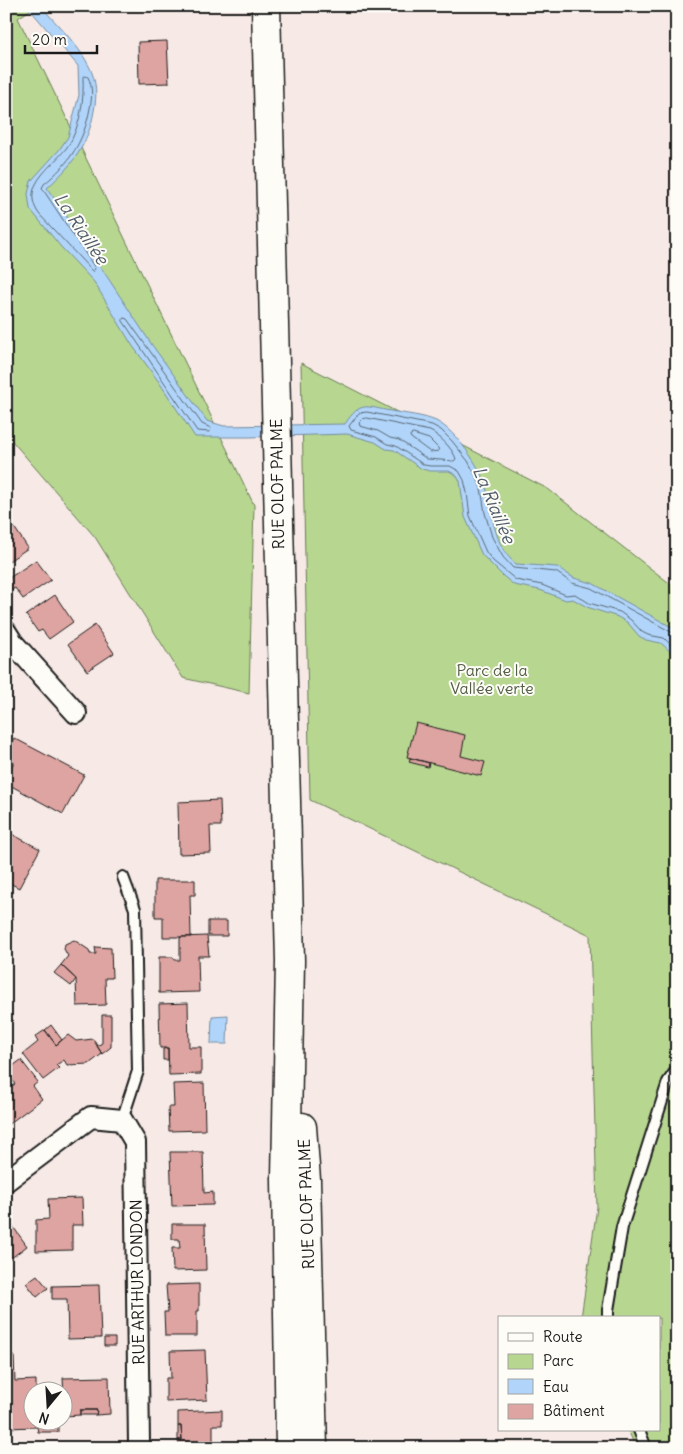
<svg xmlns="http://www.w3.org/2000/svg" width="683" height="1454" font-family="Delius,sans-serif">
<rect width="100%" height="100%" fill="#f7eae6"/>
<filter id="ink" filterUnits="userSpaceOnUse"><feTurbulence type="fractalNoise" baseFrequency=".02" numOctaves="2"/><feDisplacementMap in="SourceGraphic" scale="10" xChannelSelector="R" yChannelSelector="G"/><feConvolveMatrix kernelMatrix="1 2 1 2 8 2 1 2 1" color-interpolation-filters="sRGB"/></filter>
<g filter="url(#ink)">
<path fill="#b7d790" stroke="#6a7a56" d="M6 6H36L18 18 254 505 249 693 183 678 95 537 6 434Z
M301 363 548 489 677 589V1448H636L628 1430H659V1318H581L597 1207 590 935 310 800Z"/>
<path fill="#b1d5fa" stroke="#758ba1" d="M27 6H41C57 25 78 44 89 66 97 82 97 95 94 111 88 146 72 165 47 188L81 237 152 345 207 421 224 426 345 424C361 400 366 407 391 411 405 414 422 415 436 421 455 430 481 467 486 487 493 513 493 546 516 564L557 567 574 578 592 583 677 630V660L674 655 661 643 646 640 639 636 628 623 618 617 587 607 573 599 566 600 540 590 514 585 503 576 482 555 465 517 460 481 456 475 449 471H430L422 469 394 450 386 449 375 442 347 434 250 437H195L159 382 132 345 94 282 61 247 30 209 28 194 31 181 59 150 68 137 79 95 78 66Z
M228 1015 227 1044H211L212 1016Z"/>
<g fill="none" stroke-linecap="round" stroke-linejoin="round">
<path stroke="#586675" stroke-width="1" d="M85 76 88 77C93 87 92 97 90 108 84 141 70 163 44 184L42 188 95 268 93 272 39 214C17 182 60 164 72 139 81 120 84 99 83 78Z
M124 318 127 319 202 424 211 428 210 432 197 431 123 321Z
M367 418 430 431C440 436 453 449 456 459L454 461 427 459 399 440 390 438 378 431 360 426 359 423 363 419Z
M413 434 429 439 438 448 439 451 430 452 411 438 410 436Z
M677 634 673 633 591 588 572 583 556 572 513 568 503 557 492 537 485 513 481 488 478 480 468 461 452 441 441 430 432 425 367 412 359 413 349 426 351 430 376 437 387 444 396 446 424 465 430 466H450L459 471 464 480 467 493 470 516 486 552 493 561 516 580 542 585 566 595 575 594 589 603 620 612 631 620 642 632 648 635 664 638 677 651"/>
</g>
<path fill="#dea4a1" stroke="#1c1c1c" d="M167 41 169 83 139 84 138 42Z
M14 527 28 548 6 563V532Z
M36 560 51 580 23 599 15 588 10 591 6 585V580Z
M55 595 73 622 49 639 42 630 38 632 26 615Z
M95 625 114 653 87 671 68 644Z
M416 723 465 735 461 756 485 762 481 776 407 757Z
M14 738 84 775 63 814 6 783V777L14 762 6 758V752Z
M410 758 429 763 428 767 409 762Z
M220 800 221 826H210L211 853 179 854 178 802Z
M6 831 40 849 19 888 6 881Z
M155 880H195V895H190L191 937H163V917H155Z
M208 921H227V936H208Z
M207 936 209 956H198L199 992 159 993V957H173L175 960H180V937Z
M74 940 89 950 90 954H96L95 947 111 948 112 978H105L106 1005 77 1006 76 979 61 965 68 956 64 949 65 944Z
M61 965 76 979 71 986 54 973Z
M188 1003 189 1047H201V1074L169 1075 168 1048H160L159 1004Z
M102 1015H111V1047L102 1054 97 1046 102 1043Z
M51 1025 62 1040 56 1045 45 1030Z
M45 1030 56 1045 68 1035 76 1041 93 1039 102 1054 89 1064 67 1065 64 1060 56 1065 59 1068 43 1080 23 1054 38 1042 35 1037Z
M168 1048V1060H163V1049Z
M21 1060 38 1082 33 1086 42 1099 6 1126V1090L15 1084 6 1071Z
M204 1083 205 1130 169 1131 168 1107H174L173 1084Z
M170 1152H203L204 1193 213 1192V1205L172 1206Z
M82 1198 83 1225H72V1250L36 1251V1220L49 1219 48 1199Z
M9 1221 27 1246 6 1262V1223Z
M172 1224H205L206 1270 173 1271 172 1248H180L179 1239H172Z
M37 1275 48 1288 37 1297 26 1283Z
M199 1284V1311H197V1336H165L164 1312H168L166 1285Z
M99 1285 101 1338 68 1339 67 1299H52V1286Z
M104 1338H115V1346H104Z
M205 1350 207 1400 166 1402V1378H171L170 1351Z
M6 1356H14L15 1381 36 1380V1392H32V1422H58V1432H38L37 1427 6 1428Z
M109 1377 110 1414 96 1415 97 1410H80V1415L65 1416 63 1378Z
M80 1410H97L96 1415H80Z
M222 1410V1425H213V1448H179L178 1440H182L181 1426H178V1412Z
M178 1426H181L182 1440H178Z"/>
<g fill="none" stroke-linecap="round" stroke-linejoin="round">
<g stroke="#1c1c1c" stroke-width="14">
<path id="service" d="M122 1120 138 1071 135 909 123 877
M608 1318V1310L622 1227 668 1082 677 1069
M639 1430 646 1448"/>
</g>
<g stroke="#1c1c1c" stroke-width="24">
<path id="minor" d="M6 632 13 643 76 713
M6 1181 91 1117 122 1120 135 1142 139 1443 137 1448"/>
</g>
<g stroke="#1c1c1c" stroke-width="31">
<path id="secondary" d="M266 6 290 961 286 1179 290 1448
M302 1127 306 1180 313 1448"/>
</g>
<use href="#service" stroke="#fdfcf7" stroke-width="10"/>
<use href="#minor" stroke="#fdfcf7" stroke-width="20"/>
<use href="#secondary" stroke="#fdfcf7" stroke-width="28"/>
</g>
</g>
<g text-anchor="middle" stroke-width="4" stroke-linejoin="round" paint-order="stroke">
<g font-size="16" fill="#1c1c1c" stroke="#fdfcf7">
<text transform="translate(277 484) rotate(-91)" y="6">RUE OLOF PALME</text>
<text transform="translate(306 1204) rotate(-92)" y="6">RUE OLOF PALME</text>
<text transform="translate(137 1282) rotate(-91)" y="6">RUE ARTHUR LONDON</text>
</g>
<g font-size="16" fill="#525d45" stroke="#fdfcf7">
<text x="492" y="676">Parc de la<tspan x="492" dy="18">Vallée verte</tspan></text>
</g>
<g font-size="18" font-style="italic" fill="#505d6a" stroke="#fdfcf7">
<text transform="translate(81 229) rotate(56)" y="6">La Riaillée</text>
<text transform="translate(494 505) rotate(67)" y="6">La Riaillée</text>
</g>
</g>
<rect width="683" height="1454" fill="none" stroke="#fdfcf7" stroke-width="25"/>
<rect x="12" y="12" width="658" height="1429" fill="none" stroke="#1c1c1c" stroke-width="2" filter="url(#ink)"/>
<rect x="498" y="1316" width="162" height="115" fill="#fdfcf7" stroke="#a3a29f"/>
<rect x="508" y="1333" width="25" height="8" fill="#fdfcf7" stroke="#a3a29f"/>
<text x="543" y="1342" font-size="15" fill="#1c1c1c">Route</text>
<rect x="508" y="1354" width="25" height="15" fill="#b7d790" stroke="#a3a29f"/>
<text x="543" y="1366" font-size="15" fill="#1c1c1c">Parc</text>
<rect x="508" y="1379" width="25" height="15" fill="#b1d5fa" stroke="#a3a29f"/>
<text x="543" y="1392" font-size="15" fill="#1c1c1c">Eau</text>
<rect x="508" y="1404" width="25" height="15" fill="#dea4a1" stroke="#a3a29f"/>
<text x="543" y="1416" font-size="15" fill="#1c1c1c">Bâtiment</text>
<g transform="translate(48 1406) rotate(198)"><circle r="24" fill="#fdfcf7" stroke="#a3a29f"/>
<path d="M0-4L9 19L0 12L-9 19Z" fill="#1c1c1c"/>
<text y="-8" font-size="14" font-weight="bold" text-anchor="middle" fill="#1c1c1c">N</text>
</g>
<path d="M25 45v8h72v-8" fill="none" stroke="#1c1c1c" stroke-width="2.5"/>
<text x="32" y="45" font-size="15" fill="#1c1c1c" stroke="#fdfcf7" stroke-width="4" paint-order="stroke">20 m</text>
</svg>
